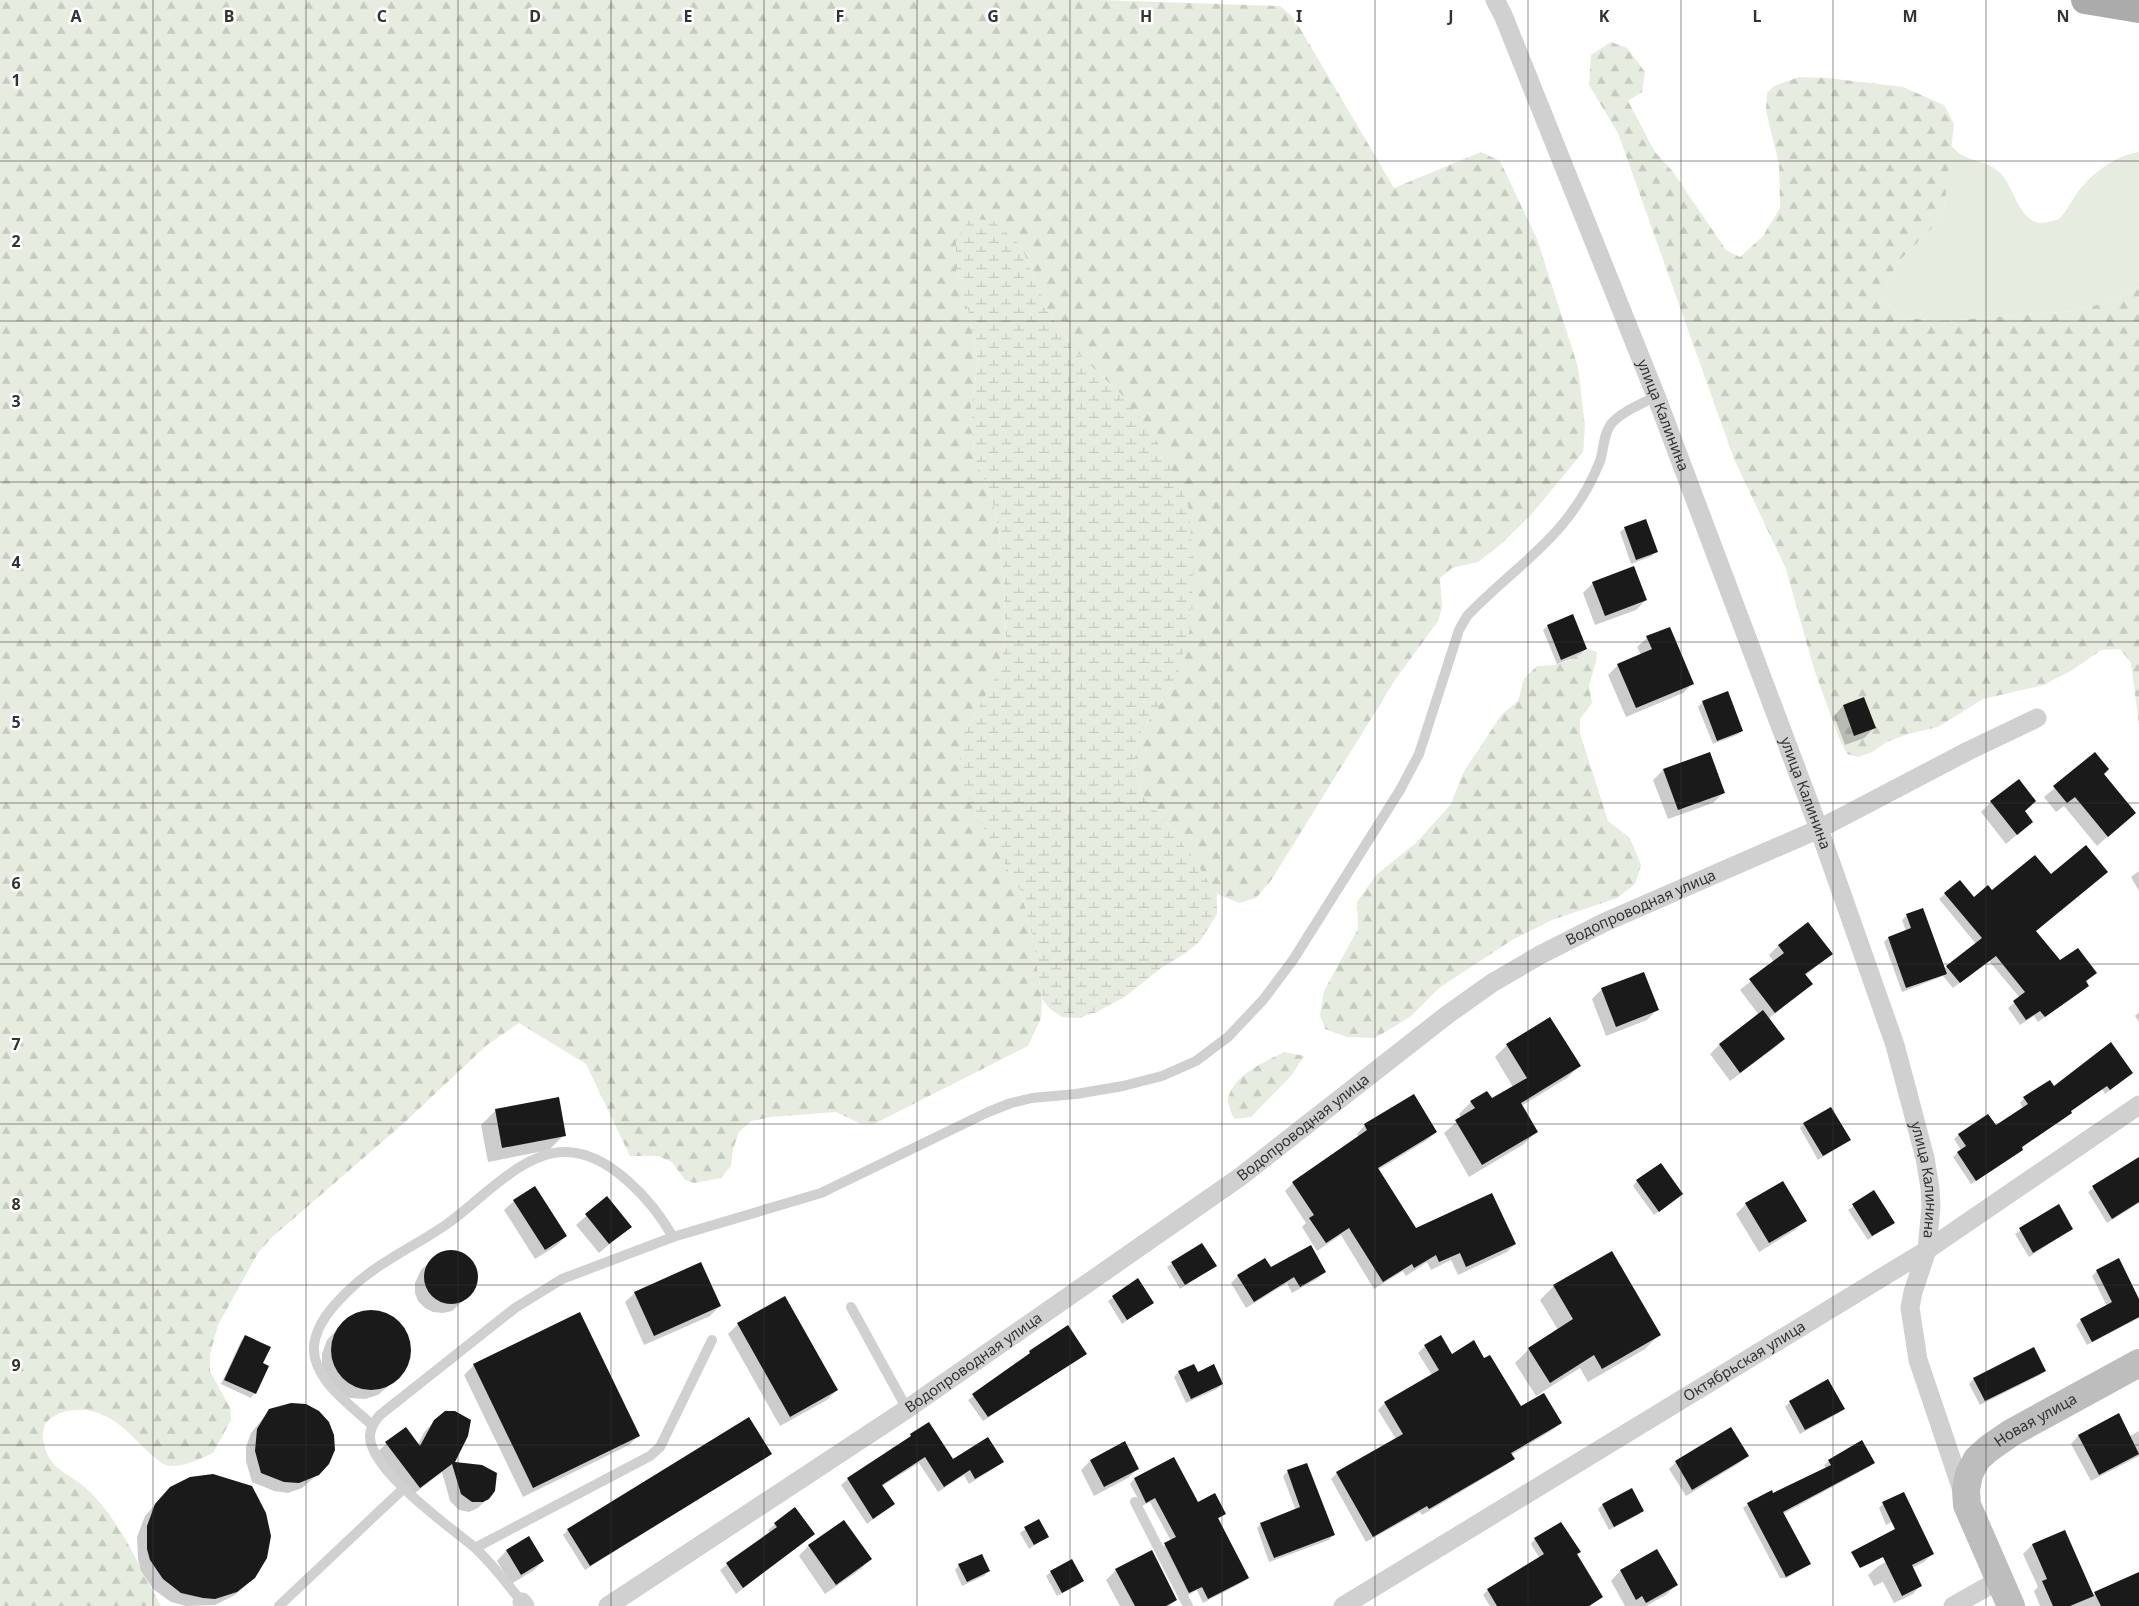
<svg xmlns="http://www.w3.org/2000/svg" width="2139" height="1606" font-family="'Noto Sans',sans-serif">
<defs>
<pattern id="forest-firs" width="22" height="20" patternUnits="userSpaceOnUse" patternTransform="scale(1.25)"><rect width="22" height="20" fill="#e6ecdf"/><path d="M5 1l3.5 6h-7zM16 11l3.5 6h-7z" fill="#c6cbc0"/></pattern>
<pattern id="wetland-marsh" width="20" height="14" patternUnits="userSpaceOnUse" patternTransform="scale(1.25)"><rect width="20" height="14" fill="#e6ecdf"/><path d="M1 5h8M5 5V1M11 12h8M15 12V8" fill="none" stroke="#c6cbc0"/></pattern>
</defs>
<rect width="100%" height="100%" fill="#fff"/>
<path fill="#e6ecdf" d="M1951 145C1967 165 1981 157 1998 171 2013 184 2014 206 2030 219 2039 226 2049 222 2059 219 2066 212 2070 204 2075 196 2089 175 2114 156 2139 152V287L2114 300 2075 311 1943 321 1903 318 1885 300V284L1901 259 1933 227 1944 210Z"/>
<path fill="url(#forest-firs)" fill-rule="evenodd" d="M0 0H1099L1280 6 1294 18 1394 188 1481 152 1500 161 1537 239 1578 367 1585 426 1583 452 1530 516 1500 545 1478 562 1452 568 1440 578 1442 607 1438 621 1395 680 1272 879 1256 898 1239 903 1217 894 1175 832 1141 793 1134 765 1138 737 1175 682 1126 399 1072 348 1047 310 1021 246 956 269 969 313 978 362 971 408 974 455 993 503 998 526 1003 572 1006 639 999 672 966 730 974 812 1021 892 1033 938 1042 999 1041 1018 1028 1046 874 1124 859 1123 836 1112 771 1117 751 1121 739 1132 733 1149 731 1166 721 1178 694 1183 685 1180 672 1162 658 1156H630L586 1064 519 1023 487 1045 404 1123 271 1238 258 1253 218 1325 210 1354V1371L230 1408 231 1420 213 1453C199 1459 182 1469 166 1465 162 1464 158 1460 154 1457 133 1439 119 1417 91 1411 77 1408 63 1410 51 1418 38 1427 43 1448 50 1459 58 1472 72 1476 82 1485 89 1490 96 1498 101 1504 126 1534 142 1572 161 1606H0Z
M1611 42 1627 48 1645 72 1642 92 1628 101 1655 152 1673 172 1726 250 1740 257 1763 236 1780 208 1779 164 1766 111 1767 93 1774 86 1799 77 1827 78 1903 87 1944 105 1954 124 1944 210 1933 227 1901 259 1885 284V300L1903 318 1943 321 2075 311 2114 300 2139 287V725L2131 663 2120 649 2101 650 2074 669 2044 685 1983 699 1938 727 1908 734 1887 742 1872 752 1858 757 1847 754 1839 738 1814 669 1786 569 1734 459 1618 133 1589 85 1591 55ZM1864 697 1875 728 1855 736 1843 705Z
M1588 649 1597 652 1596 662 1589 685 1592 703 1580 719V733L1608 821 1630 838 1641 865 1635 884 1617 898 1552 920 1512 940 1439 988 1410 1017 1375 1038 1347 1037 1325 1029 1320 1015 1324 991 1358 929 1357 902 1376 875 1416 843 1451 804 1463 773 1502 714 1518 701 1524 679 1537 666 1555 665 1581 654Z
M1284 1052 1304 1056 1292 1075 1251 1117 1234 1119C1232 1114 1228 1106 1228 1100 1232 1075 1265 1062 1284 1052Z"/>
<path fill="url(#wetland-marsh)" d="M970 218 993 221 1021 246 1047 310 1072 348 1126 399 1163 450 1188 504 1194 563 1190 629 1175 682 1138 737 1134 765 1141 793 1175 832 1217 894V914L1201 940 1186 953 1161 968 1126 996 1097 1012 1079 1018 1062 1017 1050 1009 1042 999 1033 938 1021 892 974 812 958 767 966 730 999 672 1006 639 1003 572 998 526 993 503 974 455 971 408 978 362 969 313 956 269V241Z"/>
<path fill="#0003" d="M1625 528 1656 551 1652 556 1631 564 1620 532Z
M1634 568 1646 600 1636 610 1595 625 1583 593 1593 583Z
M1548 626 1586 649 1581 654 1557 664 1543 630Z
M1647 638 1693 683 1683 693 1626 717 1608 675 1618 665 1641 655 1637 647Z
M1703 702 1742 731 1737 735 1713 744 1698 707Z
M1843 706 1874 728 1864 738 1845 745 1834 716Z
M1709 754 1723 793 1713 803 1668 819 1653 780 1663 770Z
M2095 754 2102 774 2134 813 2097 846 2064 806 2056 812 2044 797Z
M1991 802 2032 822 2006 844 1981 812Z
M2139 871V891L2131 877Z
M1945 894 1973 898 2035 931 2060 962 2095 973 2085 982 2088 985 2082 991 2038 1022 2034 1016 2020 1025 2008 1008 2020 998 1989 961 1953 988 1943 976 1902 992 1884 942 1888 938 1906 931 1902 920 1907 915 1944 969 1976 944 1939 899Z
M1808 923 1831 954 1805 976 1811 984 1768 1019 1783 1039 1773 1049 1730 1081 1710 1054 1719 1045 1759 1015 1740 990 1774 962 1769 955 1778 946Z
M1602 989 1657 1010 1647 1020 1606 1036 1592 999Z
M2139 1012V1022L2135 1016Z
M1507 1045 1579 1066 1567 1078 1521 1106 1536 1132 1524 1144 1469 1177 1444 1133 1461 1118 1459 1114 1471 1102 1491 1100 1513 1087 1495 1057Z
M2132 1073 2105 1094 2102 1089 2070 1112 2066 1117 2021 1148 2022 1150 2017 1154 1971 1184 1953 1157 1961 1150 1954 1139 1958 1135 1988 1115 1996 1126 2023 1108 2020 1103 2024 1098 2054 1088Z
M496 1110 564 1135 549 1150 488 1162 481 1125Z
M1804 1124 1849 1140 1818 1160 1800 1128Z
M1365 1125 1436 1132 1427 1140 1378 1170 1415 1230 1515 1244 1507 1252 1458 1275 1451 1260 1431 1270 1427 1262 1406 1276 1403 1271 1374 1289 1341 1235 1317 1251 1302 1227 1306 1223 1285 1191 1293 1183 1359 1138 1357 1134Z
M2137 1159 2139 1163V1203L2107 1223 2088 1192Z
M1637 1181 1677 1198 1654 1215 1633 1186Z
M1782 1183 1805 1220 1795 1230 1759 1252 1736 1214 1746 1204Z
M1874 1192 1893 1222 1868 1240 1848 1210Z
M607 1198 630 1227 599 1253 576 1225Z
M514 1201 566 1236 556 1246 535 1259 504 1210Z
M2058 1206 2072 1229 2029 1257 2015 1234Z
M1202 1244 1215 1266 1180 1289 1167 1267Z
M448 1251 458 1252 466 1256 473 1263 477 1277 475 1286 470 1294 452 1311 443 1313 433 1312 425 1308 418 1301 415 1293V1283L421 1270 431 1260 439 1254Z
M2118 1260 2139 1301V1318L2087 1345 2076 1325 2081 1320 2107 1306 2092 1276 2097 1271Z
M1325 1272 1317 1279 1292 1293 1287 1283 1246 1308 1231 1283 1238 1276Z
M1138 1280 1152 1303 1122 1324 1108 1301Z
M1554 1286 1659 1335 1645 1349 1588 1382 1580 1368 1536 1396 1515 1363 1529 1349 1558 1330 1540 1300Z
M635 1293 720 1306 710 1316 644 1345 625 1302Z
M360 1312H381L400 1323 408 1335 410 1350 408 1364 400 1376 378 1395 365 1399 350 1398 337 1392 322 1368V1354L327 1340 347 1319Z
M738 1324 837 1390 827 1400 780 1426 728 1334Z
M245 1336 261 1364 255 1393 251 1398 221 1384 241 1341Z
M1425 1346 1451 1356 1484 1360 1520 1408 1561 1423 1554 1429 1511 1455 1513 1459 1506 1465 1422 1515 1420 1512 1366 1542 1331 1479 1337 1473 1396 1439 1378 1410 1385 1403 1432 1375 1418 1353Z
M1030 1352 1080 1358 983 1421 968 1400 1026 1358Z
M474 1365 639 1435 629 1445 523 1497 464 1375Z
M1193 1365 1197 1373 1222 1384 1217 1389 1186 1403 1174 1377 1178 1372Z
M2045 1370 2040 1375 1980 1405 1969 1384 1974 1379Z
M1828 1381 1843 1408 1839 1413 1800 1434 1785 1407 1790 1402Z
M270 1410 324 1469 302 1488 288 1493 274 1491 252 1482 246 1461V1447L251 1433Z
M2118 1415 2130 1436 2139 1431V1456L2091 1481 2071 1444 2078 1436Z
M435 1421 453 1463 488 1498 478 1508 469 1512 459 1510 450 1501 442 1472 410 1497 376 1453 405 1428 418 1444 425 1431Z
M1730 1429 1747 1456 1741 1462 1686 1496 1669 1469 1676 1462Z
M911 1435 953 1460 1002 1461 996 1467 969 1484 964 1475 938 1492 919 1463 882 1486 893 1504 867 1524 841 1485 848 1479 905 1442Z
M770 1454 585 1570 563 1535 568 1530Z
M1173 1459 1197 1504 1225 1514 1217 1520 1248 1578 1243 1582 1203 1603 1197 1590 1185 1597 1160 1549 1171 1541 1150 1502 1142 1506 1130 1484 1134 1479Z
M1090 1461 1137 1469 1128 1478 1094 1496 1081 1470Z
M1829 1461 1873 1463 1869 1467 1783 1514 1809 1564 1787 1578H1780L1743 1508 1748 1504 1773 1495 1826 1469 1824 1465Z
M1307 1464 1333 1535 1329 1540 1269 1562 1257 1528 1261 1524 1296 1511 1283 1476 1287 1472Z
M1631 1490 1642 1510 1638 1515 1609 1530 1598 1509 1602 1505Z
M160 1499 246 1585 235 1595 215 1605 186 1606 171 1602 153 1589 141 1570 138 1559 137 1537 145 1516Z
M1883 1504 1906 1514 1886 1525 1879 1508Z
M1038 1520 1047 1536 1029 1549 1020 1533Z
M844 1522 870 1559 861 1569 825 1594 799 1556 808 1546Z
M775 1524 813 1534 736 1594 720 1570 770 1533 768 1530Z
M2065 1531 2092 1595 2139 1574V1606H2040L2034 1591 2038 1587 2023 1554 2032 1545Z
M529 1538 543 1561 533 1571 511 1584 497 1561 506 1551Z
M1535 1539 1576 1555 1602 1597 1590 1606H1490L1483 1595 1488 1590 1540 1559 1531 1544Z
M1925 1539 1932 1554 1924 1562 1912 1568 1921 1585 1913 1594 1894 1603 1883 1582 1874 1586 1868 1575 1877 1567Z
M1657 1551 1676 1585 1666 1595 1646 1606H1625L1611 1581 1620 1571Z
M959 1565 988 1571 984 1576 962 1586 955 1570Z
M1116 1570 1176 1600 1169 1606H1120L1106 1580Z
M1051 1572 1082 1581 1078 1585 1057 1596 1046 1576Z"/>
<path fill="#1a1a1a" d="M1646 519 1658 552 1636 560 1624 527Z
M1634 566 1647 600 1605 616 1592 582Z
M1573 614 1587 649 1561 660 1547 625Z
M1670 627 1694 684 1636 708 1617 664 1652 649 1646 636Z
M1728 691 1743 731 1717 741 1702 701Z
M1864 697 1876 728 1854 736 1843 705Z
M1710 752 1725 793 1678 810 1663 769Z
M2095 752 2109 769 2104 774 2136 813 2108 837 2075 797 2067 803 2053 786Z
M2019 779 2036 801 2025 811 2033 822 2017 835 1990 801Z
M2086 845 2108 872 2036 931 2060 960 2078 948 2097 973 2086 981 2089 986 2045 1017 2040 1011 2026 1020 2013 1001 2025 992 1996 956 1960 983 1946 966 1982 938 1944 893 1960 880 1974 897 1988 885 1992 890 2035 855 2051 874Z
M1923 908 1947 974 1906 988 1888 937 1911 928 1906 914Z
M1808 922 1833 954 1805 974 1813 984 1775 1013 1749 979 1784 953 1778 945Z
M1644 972 1659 1010 1616 1027 1601 988Z
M1763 1010 1785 1039 1740 1073 1719 1044Z
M1550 1017 1581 1066 1521 1103 1538 1132 1482 1165 1455 1120 1475 1108 1470 1101 1487 1091 1492 1098 1527 1078 1506 1044Z
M2111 1042 2133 1073 2110 1090 2107 1086 2071 1111 2072 1113 2022 1147 2023 1150 1976 1181 1957 1152 1966 1146 1958 1134 1988 1114 1996 1125 2028 1104 2023 1097 2050 1080 2054 1086Z
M1414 1094 1437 1132 1378 1168 1416 1228 1492 1193 1516 1244 1466 1267 1460 1253 1439 1262 1436 1255 1414 1268 1412 1264 1383 1282 1349 1228 1326 1243 1309 1218 1314 1215 1292 1182 1367 1130 1364 1124Z
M559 1097 566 1136 502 1148 495 1109Z
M1831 1107 1851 1140 1823 1156 1803 1123Z
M2139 1157V1202L2112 1219 2092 1186Z
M1661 1163 1683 1194 1659 1212 1636 1180Z
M1783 1181 1807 1221 1769 1243 1745 1203Z
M535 1186 567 1236 545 1250 513 1200Z
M1874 1190 1895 1223 1872 1236 1852 1204Z
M607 1196 632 1227 609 1244 585 1214Z
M2059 1204 2073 1229 2033 1253 2019 1228Z
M1202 1243 1217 1266 1185 1285 1171 1262Z
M1311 1245 1326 1272 1300 1287 1294 1277 1254 1302 1237 1275 1265 1258 1271 1267Z
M424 1277a27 27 0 1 1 54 0a27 27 0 1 1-54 0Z
M1612 1251 1661 1335 1602 1369 1594 1355 1550 1383 1528 1348 1573 1319 1553 1285Z
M2119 1258 2139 1299V1317L2092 1342 2080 1319 2112 1302 2096 1270Z
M701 1262 721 1306 654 1336 634 1292Z
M1138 1278 1154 1303 1127 1320 1112 1296Z
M785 1296 838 1390 790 1417 737 1323Z
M331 1350a40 40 0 1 1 80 0a40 40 0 1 1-80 0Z
M580 1312 640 1436 533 1488 473 1364Z
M1068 1325 1087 1354 988 1417 972 1394 1030 1353 1029 1351Z
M245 1335 271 1347 263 1363 269 1366 256 1394 224 1380Z
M1441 1335 1452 1354 1474 1340 1484 1358 1490 1355 1521 1406 1544 1393 1562 1423 1511 1453 1515 1459 1429 1509 1427 1506 1373 1537 1336 1472 1403 1434 1384 1402 1439 1370 1424 1345Z
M2034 1347 2046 1371 1985 1401 1973 1378Z
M1194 1364 1198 1372 1214 1364 1223 1384 1191 1399 1178 1371Z
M1828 1379 1845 1409 1805 1430 1789 1401Z
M291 1403 306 1404 319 1411 329 1422 334 1435 335 1450 329 1464 319 1475 299 1483 284 1482 261 1473 255 1451 257 1429 269 1409Z
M445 1411H455L471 1420 468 1436 455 1462 482 1465 497 1473 495 1491 489 1499 483 1502H472L461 1494 452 1464 420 1488 385 1442 406 1427 420 1446 434 1420Z
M2119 1413 2139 1454 2099 1475 2078 1435Z
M749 1417 772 1454 590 1566 567 1529Z
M929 1422 953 1459 988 1437 1004 1462 975 1479 970 1470 944 1487 925 1457 882 1485 895 1504 873 1519 847 1478 911 1436 910 1434Z
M1731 1427 1749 1456 1692 1490 1675 1461Z
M1862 1440 1875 1463 1783 1512 1811 1564 1786 1577 1747 1503 1772 1490 1773 1493 1831 1465 1828 1460Z
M1125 1441 1139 1469 1104 1487 1090 1460Z
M1174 1457 1198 1502 1215 1493 1226 1514 1218 1518 1249 1578 1208 1599 1202 1587 1189 1593 1164 1543 1176 1537 1155 1498 1146 1503 1134 1478Z
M1307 1463 1335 1535 1274 1558 1260 1523 1300 1507 1287 1470Z
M213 1474 252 1486 266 1513 271 1536 267 1558 255 1578 237 1592 215 1599 203 1598 181 1593 163 1579 150 1560 147 1549V1526L155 1504 170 1487 190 1477Z
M1632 1488 1644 1511 1614 1527 1602 1504Z
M1904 1492 1934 1554 1912 1565 1922 1586 1902 1596 1883 1557 1860 1568 1851 1552 1895 1529 1882 1502Z
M795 1507 815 1534 743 1588 726 1563 777 1527 774 1523Z
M1039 1519 1049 1537 1034 1545 1024 1527Z
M844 1520 872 1559 836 1585 808 1545Z
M1561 1522 1581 1552 1577 1554 1603 1597 1589 1606H1497L1487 1589 1544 1554 1534 1538Z
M2065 1530 2094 1596 2070 1606H2053L2042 1581 2047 1579 2032 1544Z
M529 1536 544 1561 521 1575 506 1550Z
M1657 1549 1678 1585 1646 1603 1642 1596 1636 1600 1620 1570Z
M1152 1550 1177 1600 1166 1606H1135L1115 1569Z
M982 1554 990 1571 967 1582 958 1564Z
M1072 1559 1084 1581 1062 1593 1050 1571Z
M2139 1572V1606H2101L2094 1592Z"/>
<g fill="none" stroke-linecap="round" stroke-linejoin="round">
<path stroke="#d0d0d0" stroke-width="10" d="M851 1307 907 1409
M372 1425C351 1405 311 1379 314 1345 317 1323 332 1307 347 1292 376 1263 414 1247 447 1224 480 1201 522 1152 564 1152 609 1151 653 1202 673 1237
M1135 1502 1188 1606
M475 1548 650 1456 660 1447 712 1340
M522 1602C507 1584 492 1563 474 1547 450 1527 368 1469 370 1435 371 1426 375 1421 380 1415L515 1308 562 1279 673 1237 821 1193 988 1112 1011 1103 1032 1098 1076 1094 1123 1086 1162 1076 1196 1061 1228 1037 1263 1000 1293 960 1400 790 1419 754 1459 630 1467 616C1497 584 1533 559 1561 526 1577 507 1591 484 1600 461 1604 449 1603 435 1611 424 1622 411 1642 404 1656 396
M279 1606 404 1488"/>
<g stroke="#d0d0d0" stroke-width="19">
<path id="s1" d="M1495 0 1503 15 1656 396 1819 829 1895 1045 1925 1158 1930 1188 1931 1207 1927 1250 1913 1292 1910 1308 1918 1360 1964 1496"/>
<path d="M522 1602 525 1606"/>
<path id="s2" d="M608 1606 907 1409 1240 1177 1447 1015 1492 983 1540 955 1603 923 1819 829 1968 751 2037 718"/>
<path id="s3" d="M1343 1606 1927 1250 2139 1105"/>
<path d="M1953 1606 1999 1580"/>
</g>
<path stroke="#bdbdbd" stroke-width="28" id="s4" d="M2011 1606 1967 1505 1966 1490 1969 1474 1977 1459 1988 1449 2011 1433 2139 1363"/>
<path stroke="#ababab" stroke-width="28" d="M2085 0 2139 9"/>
</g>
<path fill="none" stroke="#333" stroke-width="1" stroke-opacity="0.55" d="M153 0V1606M306 0V1606M458 0V1606M611 0V1606M764 0V1606M917 0V1606M1070 0V1606M1222 0V1606M1375 0V1606M1528 0V1606M1681 0V1606M1833 0V1606M1986 0V1606M0 161H2139M0 321H2139M0 482H2139M0 642H2139M0 803H2139M0 964H2139M0 1124H2139M0 1285H2139M0 1445H2139"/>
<g text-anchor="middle" stroke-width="5" stroke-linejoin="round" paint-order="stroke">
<g font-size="15" fill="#333" stroke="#fff">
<text dy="5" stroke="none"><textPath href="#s1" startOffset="448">улица Калинина</textPath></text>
<text dy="5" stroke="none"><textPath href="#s1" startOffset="852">улица Калинина</textPath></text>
<text dy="5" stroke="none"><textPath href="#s2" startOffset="1249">Водопроводная улица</textPath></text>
<text dy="5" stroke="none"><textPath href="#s2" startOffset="844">Водопроводная улица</textPath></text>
<text dy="5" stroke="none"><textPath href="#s1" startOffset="1258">улица Калинина</textPath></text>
<text dy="5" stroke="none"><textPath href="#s3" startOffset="470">Октябрьская улица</textPath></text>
<text dy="5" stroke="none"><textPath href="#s2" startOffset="439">Водопроводная улица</textPath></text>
<text dy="5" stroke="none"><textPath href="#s4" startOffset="229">Новая улица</textPath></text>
</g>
</g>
<g font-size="16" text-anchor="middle" font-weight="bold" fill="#333" stroke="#fff" stroke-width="5" stroke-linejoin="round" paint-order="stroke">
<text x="76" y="22">A</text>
<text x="229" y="22">B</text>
<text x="382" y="22">C</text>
<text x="535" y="22">D</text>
<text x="688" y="22">E</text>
<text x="840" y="22">F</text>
<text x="993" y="22">G</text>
<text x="1146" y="22">H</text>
<text x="1299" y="22">I</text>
<text x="1451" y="22">J</text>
<text x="1604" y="22">K</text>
<text x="1757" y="22">L</text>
<text x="1910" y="22">M</text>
<text x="2063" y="22">N</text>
<text x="16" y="86">1</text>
<text x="16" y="247">2</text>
<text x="16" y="407">3</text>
<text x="16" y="568">4</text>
<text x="16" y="728">5</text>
<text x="16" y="889">6</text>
<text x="16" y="1050">7</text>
<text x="16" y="1210">8</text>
<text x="16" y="1371">9</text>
</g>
</svg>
